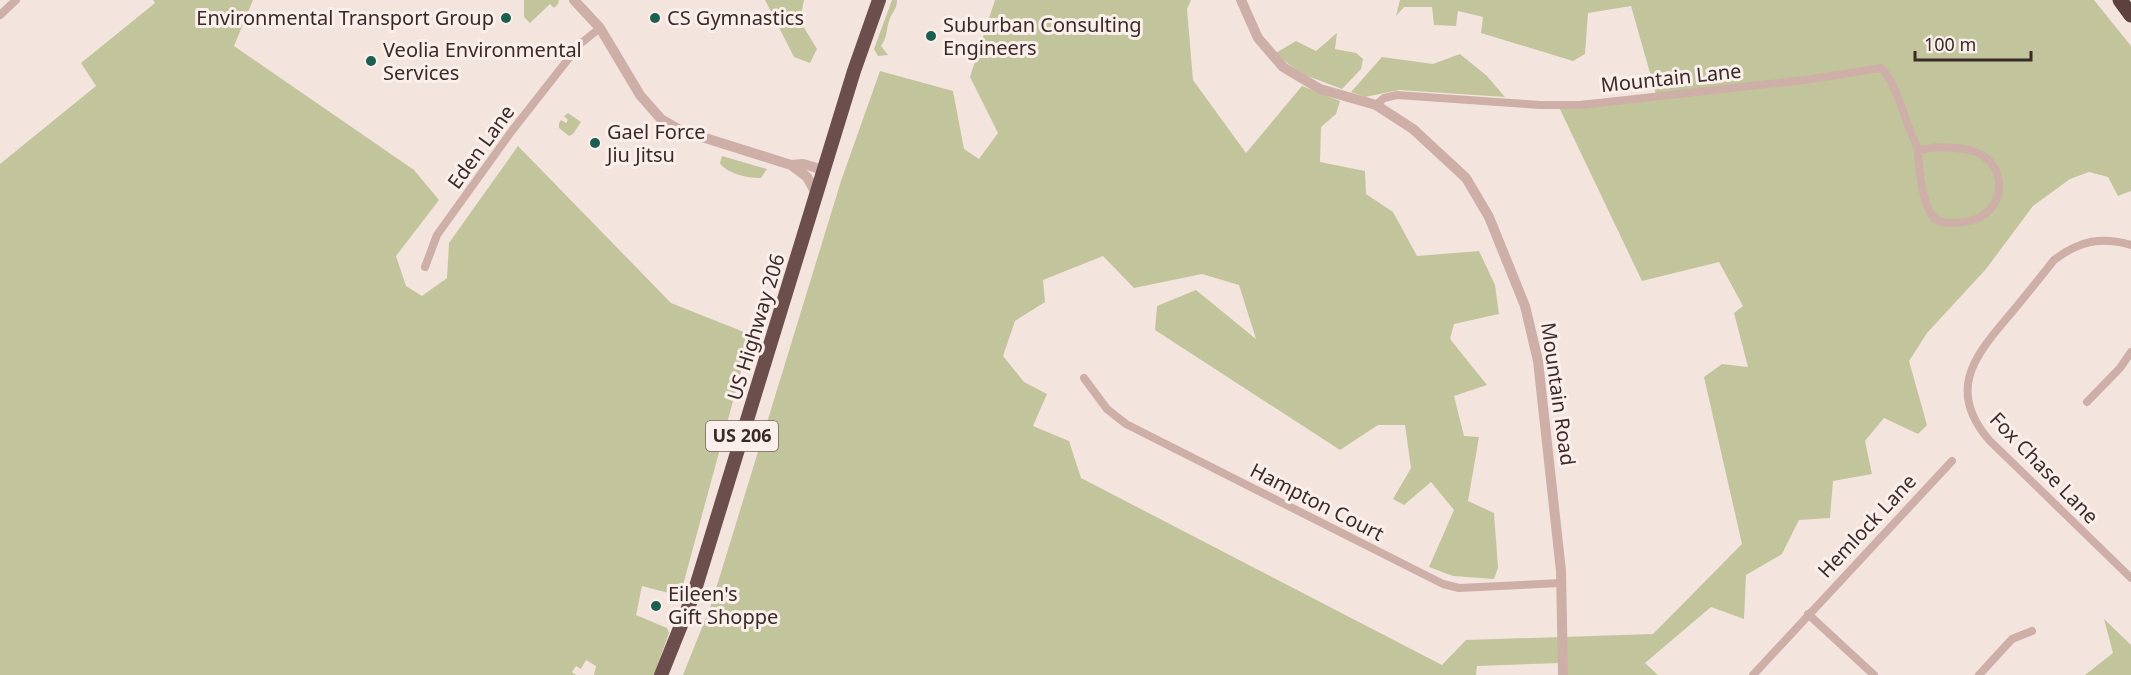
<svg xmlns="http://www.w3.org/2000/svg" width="2131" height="675" font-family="'Noto Sans',sans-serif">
<rect width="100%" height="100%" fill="#f4e4de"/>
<path fill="#c2c59c" d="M153 0H253L234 46 414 170 439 200 396 256 406 286 422 296 447 278 449 243 518 146 671 303 754 336 742 368 680 596 642 586 636 615 667 628 669 633 654 675H594L596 666 586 660 581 669 576 666 572 672 576 675H0V164L96 86 81 63 155 3Z
M524 0H559L558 4 554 8 550 4 530 23 524 17Z
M765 0H804L800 21 817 49 810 63 794 57Z
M892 0H897C897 8 893 12 890 18 886 29 888 36 881 46L888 55 878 56 874 49Z
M995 0H1191L1187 9 1193 80 1246 153 1302 86 1340 101 1336 114 1321 127 1320 162 1365 171 1366 194 1393 212 1417 256 1479 251 1495 285 1499 314 1454 324 1450 339 1487 385 1454 396 1464 436 1479 437 1468 501 1494 513 1498 568 1494 579 1453 576 1429 567 1454 510 1431 482 1404 505 1393 499 1411 468 1405 425H1378L1340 450 1155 330 1157 306 1196 290 1256 339 1239 285 1202 274 1134 288 1103 256 1043 280 1045 302 1015 321 1003 356 1024 382 1047 394 1033 426 1069 441 1081 478 1442 665 1466 640 1653 634 1742 544 1704 377 1722 364 1748 367 1734 313 1743 306 1719 262 1642 281 1557 103 1656 94 1631 6 1588 13 1585 54 1573 61 1481 33 1483 17 1458 11 1456 26 1434 25 1432 7H1404L1396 16 1400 0H2094L2131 46V191L2118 196 2108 177 2089 172 2070 179 2033 206 1986 269 1927 333 1909 361 1927 425 1918 434 1884 418 1865 441 1872 474 1833 481 1830 518 1799 520 1782 554 1746 575 1744 619 1711 607 1645 663 1658 675H1562L1561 663 1477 666 1476 675H683L711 605 841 181 880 71 953 91 964 149 979 159 998 133 970 77Z
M1337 33 1335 49 1356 53 1363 59 1361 69 1342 89 1305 75 1274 54 1296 41 1316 51Z
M1460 54 1487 76 1505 97 1399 90 1365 97 1351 92 1382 57 1433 64Z
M568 113 581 122 573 134 569 136 559 128V123L561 120 566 123 568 120 564 116Z
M722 156 767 169 761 178C750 179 725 173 720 163Z
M2104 619 2131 645V675H2085L2113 653Z"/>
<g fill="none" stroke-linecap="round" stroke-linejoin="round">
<path stroke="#ceafa8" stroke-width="8" d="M0 15 16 0
M1376 105 1384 98 1397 95 1540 105H1581L1805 80 1881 68C1899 85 1905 127 1919 150
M1937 147C1950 148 1966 147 1978 153 2004 165 2007 201 1982 216 1972 222 1962 223 1951 223 1943 223 1935 222 1931 214 1922 200 1920 173 1918 156L1919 150Z
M2131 245C2101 236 2079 241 2054 260 2039 279 2023 299 2007 318 1972 359 1948 392 1989 440L2131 578
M425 267 437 235 511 132 580 44 600 28
M1084 378 1107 409 1126 424 1443 584 1459 588 1562 583
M2087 402 2120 368 2131 352
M1808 614 1874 675
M1753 675 1952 461
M1979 675 2012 639 2032 631"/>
<path stroke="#ceafa8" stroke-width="10" d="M574 0 600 28 640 95 661 119 680 130 791 165 807 177 817 195
M1241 0 1258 38 1283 67 1320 89 1376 105 1413 129 1466 178 1489 217 1525 306 1538 361 1561 571 1563 675
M791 165 803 164 824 170"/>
<path stroke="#6c4e4c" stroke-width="14" d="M661 675 694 593 854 71 879 0"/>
<path stroke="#5c413f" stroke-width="15" d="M2120 0 2131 15"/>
</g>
<g fill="#1b5f51" stroke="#fbefeb" stroke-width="2">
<circle cx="506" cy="18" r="6"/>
<circle cx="655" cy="18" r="6"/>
<circle cx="931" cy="36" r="6"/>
<circle cx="371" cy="61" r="6"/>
<circle cx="595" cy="143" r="6"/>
<circle cx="656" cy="606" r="6"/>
</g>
<g text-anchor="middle" stroke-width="6" stroke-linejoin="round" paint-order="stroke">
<rect fill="#fbefeb" stroke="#746563" stroke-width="1.5" x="706" y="421" width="72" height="30" rx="4.5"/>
<g font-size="18" font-weight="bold" fill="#3a2a29">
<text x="742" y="442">US 206</text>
</g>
<g font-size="20" fill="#3a2a29" stroke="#fbefeb" text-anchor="start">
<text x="494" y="25" text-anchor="end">Environmental Transport Group</text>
<text x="667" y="25">CS Gymnastics</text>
<text x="943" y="32">Suburban Consulting<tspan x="943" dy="23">Engineers</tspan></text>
<text x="383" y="57">Veolia Environmental<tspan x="383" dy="23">Services</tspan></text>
<text x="607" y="139">Gael Force<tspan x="607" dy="23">Jiu Jitsu</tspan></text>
<text x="668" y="601">Eileen's<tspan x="668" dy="23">Gift Shoppe</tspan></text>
</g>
<g font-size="20" fill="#3a2a29" stroke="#fbefeb">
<text transform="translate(1671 78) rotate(-6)" y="7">Mountain Lane</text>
<text transform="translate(481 147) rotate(-54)" y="7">Eden Lane</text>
<text transform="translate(756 327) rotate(-73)" y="7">US Highway 206</text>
<text transform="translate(1558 394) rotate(82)" y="7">Mountain Road</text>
<text transform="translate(2044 468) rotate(46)" y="7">Fox Chase Lane</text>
<text transform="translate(1317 502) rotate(27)" y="7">Hampton Court</text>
<text transform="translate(1867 526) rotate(-47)" y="7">Hemlock Lane</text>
</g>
</g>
<path d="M1915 51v9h116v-9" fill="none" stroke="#3a2a29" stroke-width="3"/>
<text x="1924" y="51" font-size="18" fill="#3a2a29" stroke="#fbefeb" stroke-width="4.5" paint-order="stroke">100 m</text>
</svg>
